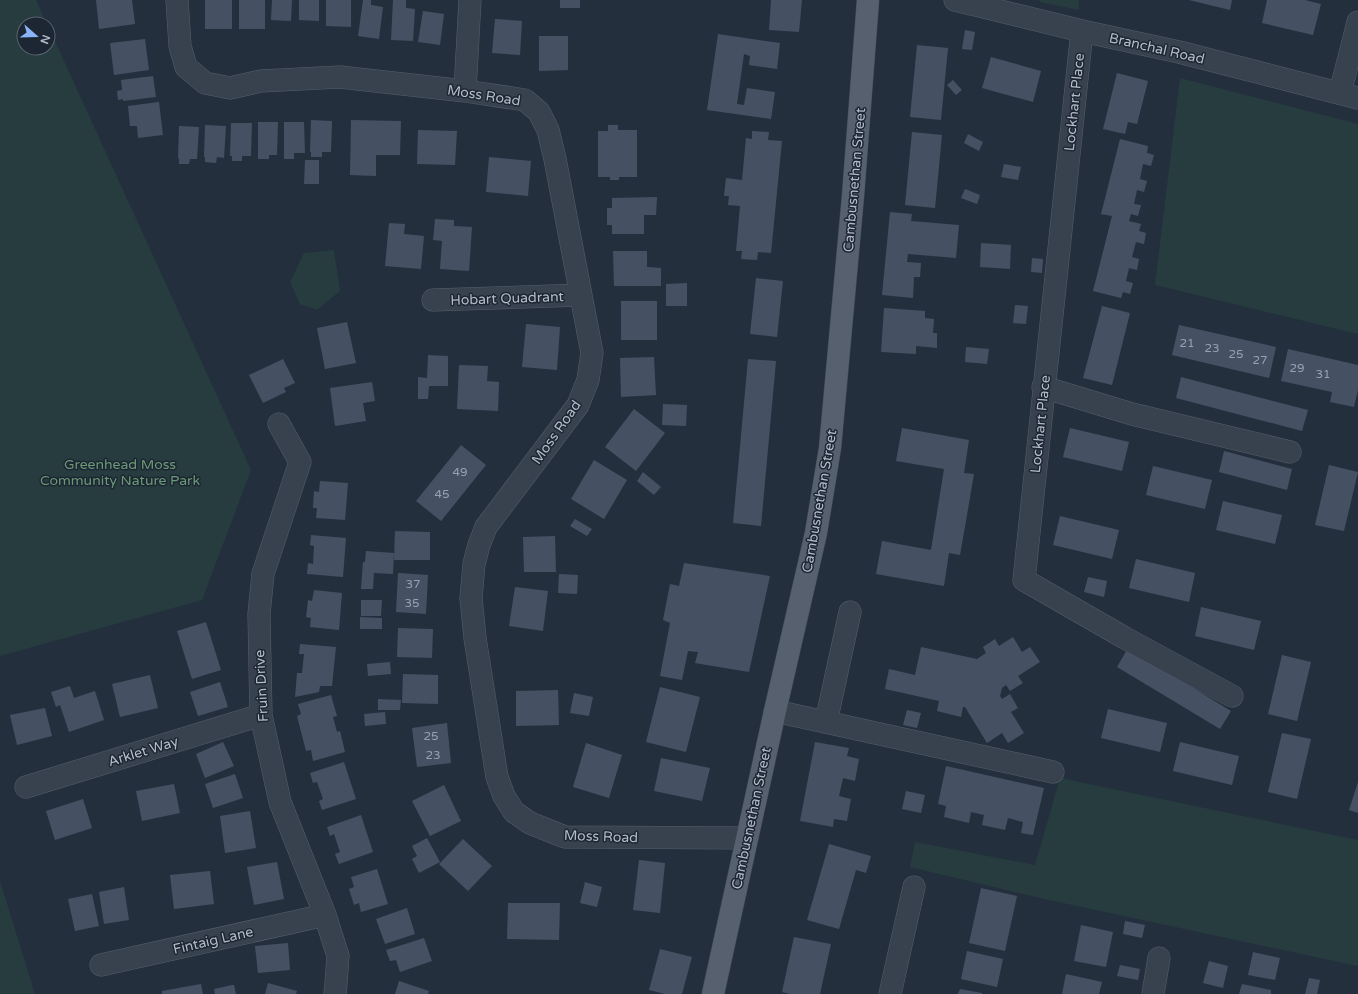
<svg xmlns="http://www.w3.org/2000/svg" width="1358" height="994" font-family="'Varela Round',sans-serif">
<rect width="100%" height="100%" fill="#242f3e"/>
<path fill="#263c3f" d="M0 0H36L47 24H24V48H48V26L251 470 202 600 0 656Z
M1040 0H1079V10L1040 2Z
M1180 78 1358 124V334L1155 285Z
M334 250 340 291 317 310 300 304 290 282 304 253Z
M1060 778 1358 840V966L1049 900 910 867 915 842 1035 865Z
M0 881 35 994H0Z"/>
<path fill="#455162" d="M96 0H132L135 24 99 29Z
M205 0H232V29H205Z
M239 0H265V29H239Z
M272 0H292L291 21 271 20Z
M299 0H319V21L299 20Z
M326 0H351V27L326 26Z
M363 0H371V5L383 7 379 39 358 36Z
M393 0H406V8L415 9 413 41 391 40Z
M560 0H580V8H560Z
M771 0H802L799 32 769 30Z
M1189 0H1232L1230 10Z
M1267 0H1305L1321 4 1313 35 1262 23Z
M423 11 444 14 440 45 418 42Z
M495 19 522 21 520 55 492 53Z
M965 30 975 32 972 50 962 49Z
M718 34 780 43 777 69 749 65 750 56 744 54 737 104 744 105 747 88 775 92 771 119 707 110Z
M539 36H568V70L539 71Z
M145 39 149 70 114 75 110 43Z
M917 45 948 48 941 120 910 117Z
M991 57 1041 71 1033 102 982 88Z
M1117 73 1148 81 1137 124 1128 122 1125 134 1103 129Z
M153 76 156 97 123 101V99L118 100 117 91 122 90 121 80Z
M953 80 962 90 956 95 947 85Z
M159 102 163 135 138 138 137 126H130L128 106Z
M311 120 332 121 331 152H322V157H311V152H310Z
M351 120 401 121 400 155H376V176L350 175Z
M258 122H278L277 155H269V159H258Z
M284 122H304L305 153H294V159H284Z
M231 123H252L251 156H242V161H232V156H230Z
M205 125 226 126 224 158 217 157 216 163 205 162V157H204Z
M608 125H618V130H637V177H619V180H610V177H598V131H608Z
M179 126 199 127 197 159H190L189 164H179V158L178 159Z
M418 130 457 131 455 165 417 164Z
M752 131 769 132 768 140 782 141 771 253 758 252 757 260 741 259 742 251H736L740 206 728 205 729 196H724L726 178 742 180 746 138 752 139Z
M912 132 942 135 935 208 905 205Z
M968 134 983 142 979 151 964 143Z
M1120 139 1148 146 1147 153 1154 155 1151 166 1143 164 1140 179 1147 181 1144 192 1137 190 1134 204 1141 205 1138 216 1131 214 1129 221 1141 224 1139 231 1146 233 1144 244 1136 242 1132 257 1139 259 1137 270 1129 268 1126 281 1133 283 1130 294 1123 292 1121 298 1093 291 1112 216 1101 214Z
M489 157 531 161 528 196 486 192Z
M305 160H319V184H304Z
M1004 164 1021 167 1018 180 1001 177Z
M965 189 980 195 977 204 961 198Z
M657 197 656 215H644V234H612V225H607V208H612V198Z
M890 212 912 214 911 221 959 225 956 258 908 254 907 262 921 263 920 277H914L913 298 882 295Z
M435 219 454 220V226L472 227 469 271 440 269 442 241 433 240Z
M389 223 405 224 404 234 424 236 421 269 385 266Z
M981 243 1011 245 1010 269 980 267Z
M613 251H647V267L661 268V286H614Z
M1032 258 1043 259 1042 273 1031 272Z
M756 278 783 281 777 337 750 334Z
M687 283V306H666V284Z
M621 301H657V340H621Z
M1015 305 1028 306 1026 324 1013 323Z
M1102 306 1130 313 1112 385 1083 378Z
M884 308 925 311V318L934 319 933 333H937V348L916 346V354L881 352Z
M347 322 356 363 325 369 317 328Z
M526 324 560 327 557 370 522 367Z
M1179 325 1276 347 1269 378 1172 355Z
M966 347 989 349 987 364 965 362Z
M1288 349 1358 365V390L1354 407 1330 402 1332 392 1281 381Z
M428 355 448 356V386H429L428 399H418V377L427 378Z
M654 357 656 395 621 397 620 358Z
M283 359 295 383 284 388 286 392 263 403 249 375Z
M748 359 776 361 761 526 733 523Z
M459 365 488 366 487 381 499 382 498 411 457 409Z
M1181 377 1308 410 1302 431 1176 398Z
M372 382 375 401 363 403 366 421 335 426 330 388Z
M663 404 687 405 686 426 662 425Z
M634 409 665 433 636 471 605 447Z
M902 428 969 440 964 473 974 474 967 515 960 555 949 553 944 586 876 574 882 541 931 550 944 469 896 461Z
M1070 428 1129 442 1122 471 1063 457Z
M461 445 486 465 441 521 416 501Z
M1224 451 1292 469 1287 490 1219 472Z
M594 460 627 480 604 519 571 499Z
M1329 465 1358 472 1344 531 1315 525Z
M1153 466 1212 480 1205 509 1146 495Z
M643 472 661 487 654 495 637 481Z
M320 481 348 483 345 520 316 518 317 508H313L314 491 319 492Z
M1223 501 1282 515 1275 544 1216 530Z
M1060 516 1119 530 1112 559 1053 545Z
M575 519 592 529 587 536 570 526Z
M395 531 430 532V560H394Z
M311 535 346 538 343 577 307 574 308 563 313 564 314 546 310 545Z
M555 536 556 572H524L523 537Z
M366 551 394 553 393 574 374 573 373 589H361L363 562H365Z
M1136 559 1195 573 1189 602 1129 588Z
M684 563 770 576 749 672 695 663 698 652 688 651 682 680 660 676 670 623 663 620 670 584 679 586Z
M398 573 428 575 426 614 396 612Z
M559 574 578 575 577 594 558 593Z
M1088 577 1107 581 1104 597 1084 592Z
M515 587 548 591 543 631 509 626Z
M314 590 342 593 339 630 310 627 311 618 306 617 308 600 312 601Z
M361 600H382L381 616H361Z
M1201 607 1261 621 1254 650 1195 636Z
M360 617 382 618V629H360Z
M206 622 221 670 192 679 177 631Z
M398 628 433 629 432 658 397 657Z
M1013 637 1022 652 1030 647 1040 662 1018 676 1023 683 1010 691 1006 685 1002 688 1000 696 1002 699 1010 694 1018 708 1011 712 1024 733 1008 743 1002 733 987 743 965 707H963L961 717 937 711 939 701 885 689 889 669 915 675 921 647 977 659 986 653 983 647 995 639 999 646Z
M300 644 336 647 332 686H320L319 692 295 697 297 673H302L304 654H299Z
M1128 648 1231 711 1220 729 1117 667Z
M1282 655 1311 662 1297 721 1268 714Z
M390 662 391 674 368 676 367 664Z
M403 674 438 675V704L402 703Z
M150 675 158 708 120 717 112 684Z
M220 682 228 707 198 716 190 692Z
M70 686 74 698 95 691 104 720 69 732 60 705 56 707 51 692Z
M660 687 700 697 686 752 646 742Z
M558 690 559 725 516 726V691Z
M574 693 593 697 589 716 570 713Z
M331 695 337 716 333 717 337 732 340 731 345 752 313 761 311 750 306 751 297 716 301 714 298 704Z
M378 699 401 700 400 710H378Z
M45 708 52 736 17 745 10 715Z
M1108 709 1167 723 1160 752 1101 738Z
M907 710 921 713 917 728 903 725Z
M385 712 386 724 365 726 364 714Z
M447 723 451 763 417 767 412 728Z
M1282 733 1311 739 1297 799 1268 792Z
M223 742 234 766 205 778 196 754Z
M815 742 849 748 847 756 859 759 855 781 843 778 839 796 851 799 847 821 834 819 833 827 800 821Z
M1180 742 1239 756 1232 785 1173 771Z
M586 743 622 755 609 798 573 787Z
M661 758 710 768 702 801 654 791Z
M344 762 356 799 322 810 319 801 323 799 317 782 313 783 310 773Z
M946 766 1044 788 1033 835 1021 833 1023 822 1008 818 1005 830 982 825 984 815 971 812 969 823 944 817 946 806 938 804Z
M235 774 243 798 213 808 205 784Z
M1358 782V813L1349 810Z
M174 784 180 813 142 821 136 791Z
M444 785 461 821 430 836 412 801Z
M906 791 925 795 921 813 902 809Z
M83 799 92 828 55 840 46 811Z
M250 811 256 848 225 853 220 816Z
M361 815 373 852 339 864 335 854 340 852 334 834 330 836 327 827Z
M427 838 440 862 419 873 412 859 417 856 412 846Z
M463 839 492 866 468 891 439 864Z
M829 844 871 856 866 873 856 870 839 929 807 920Z
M639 860 665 863 660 913 633 910Z
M277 862 284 899 254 905 247 867Z
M377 869 388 904 361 912 359 903 354 905 349 889 354 887 351 877Z
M210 871 214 904 174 909 170 875Z
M585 882 602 887 597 907 580 903Z
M124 887 129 920 104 924 99 892Z
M981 888 1017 896 1005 951 969 943Z
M92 894 99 926 75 931 68 899Z
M508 903H560L559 940 507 939Z
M407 908 415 934 385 944 376 919Z
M1125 921 1145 925 1142 938 1123 934Z
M1081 925 1113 932 1106 967 1074 961Z
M794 937 831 944 820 994H790L782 992Z
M424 938 432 961 400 972 396 960 390 961 386 950Z
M288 943 290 970 258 973 255 946Z
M660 949 692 957 682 994H665L649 990Z
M967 951 1003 959 997 987 961 979Z
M1253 952 1280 958 1275 980 1248 975Z
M1209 961 1228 966 1223 988 1203 983Z
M1120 965 1140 969 1138 980 1117 976Z
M1066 974 1102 982 1099 994H1062Z
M1309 978 1320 980 1317 994H1305Z
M399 981 429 991 428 994H395Z
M268 983 297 991 296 994H265Z
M201 984 203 994H162V991Z
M1242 984 1271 990V994H1239Z
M232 985H234L236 994H215L214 989Z
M960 989 982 993V994H958Z"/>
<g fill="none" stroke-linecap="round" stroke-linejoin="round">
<g stroke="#565f6c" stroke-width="23">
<path id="minor" d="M177 0 180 46 186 67 205 83 230 88 261 81 340 77 465 91 525 100 539 112 548 130 555 159 592 353 588 380 578 405 486 527 479 545 474 564 471 598 475 638 497 777 504 796 514 812 530 823 565 837 747 838
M955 0 1082 31 1179 52 1358 98
M1082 31 1024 580 1125 638 1232 696
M465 91 470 0
M1340 93 1358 22
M433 300 581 295
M1043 387 1132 414 1290 452
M279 424 300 462 263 574 259 614 261 715 280 802 325 915 338 956 336 984 335 994
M775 711 1053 772
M826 722 850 612
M26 787 261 715
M101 965 325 915
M890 994 914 887
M1153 994 1159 958"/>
</g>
<g stroke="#414a57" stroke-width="23">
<path id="major" d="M713 994 775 711 816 533 830 448 853 196 868 0"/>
</g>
<use href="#minor" stroke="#38414e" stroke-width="22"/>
<use href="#major" stroke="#56606e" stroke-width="22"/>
</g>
<g text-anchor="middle" stroke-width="3" stroke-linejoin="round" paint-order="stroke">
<g font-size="12" fill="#98a1af">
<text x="1187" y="347">21</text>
<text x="1212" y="352">23</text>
<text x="1236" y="358">25</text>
<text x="1260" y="364">27</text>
<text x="1297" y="372">29</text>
<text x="1323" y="378">31</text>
<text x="460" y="476">49</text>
<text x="442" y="498">45</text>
<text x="413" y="588">37</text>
<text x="412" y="607">35</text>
<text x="431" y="740">25</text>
<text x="433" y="759">23</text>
</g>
<g font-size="14" fill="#b4bcc9" stroke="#1d2633">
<text transform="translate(1157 48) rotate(13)" y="5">Branchal Road</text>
<text transform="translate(484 95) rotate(9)" y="5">Moss Road</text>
<text transform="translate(1074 102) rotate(-84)" y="5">Lockhart Place</text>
<text transform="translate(854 180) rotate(-85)" y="5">Cambusnethan Street</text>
<text transform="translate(507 298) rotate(-2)" y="5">Hobart Quadrant</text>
<text transform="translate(1040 424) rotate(-84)" y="5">Lockhart Place</text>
<text transform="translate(556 432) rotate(-55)" y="5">Moss Road</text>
<text transform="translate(819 501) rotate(-80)" y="5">Cambusnethan Street</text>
<text transform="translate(261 686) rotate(-93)" y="5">Fruin Drive</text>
<text transform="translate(143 751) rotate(-17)" y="5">Arklet Way</text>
<text transform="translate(751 818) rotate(-78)" y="5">Cambusnethan Street</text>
<text transform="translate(601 836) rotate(2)" y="5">Moss Road</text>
<text transform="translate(213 940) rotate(-13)" y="5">Fintaig Lane</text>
</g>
<g font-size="14" fill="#6b9a76" stroke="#1d2633">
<text x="120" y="469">Greenhead Moss<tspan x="120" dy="16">Community Nature Park</tspan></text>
</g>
</g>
<g transform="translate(36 36) rotate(110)"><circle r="19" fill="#1d2633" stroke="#59626f"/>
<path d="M0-3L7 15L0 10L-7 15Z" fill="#8ab4f8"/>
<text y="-6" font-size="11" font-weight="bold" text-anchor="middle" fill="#b4bcc9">N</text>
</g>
</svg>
